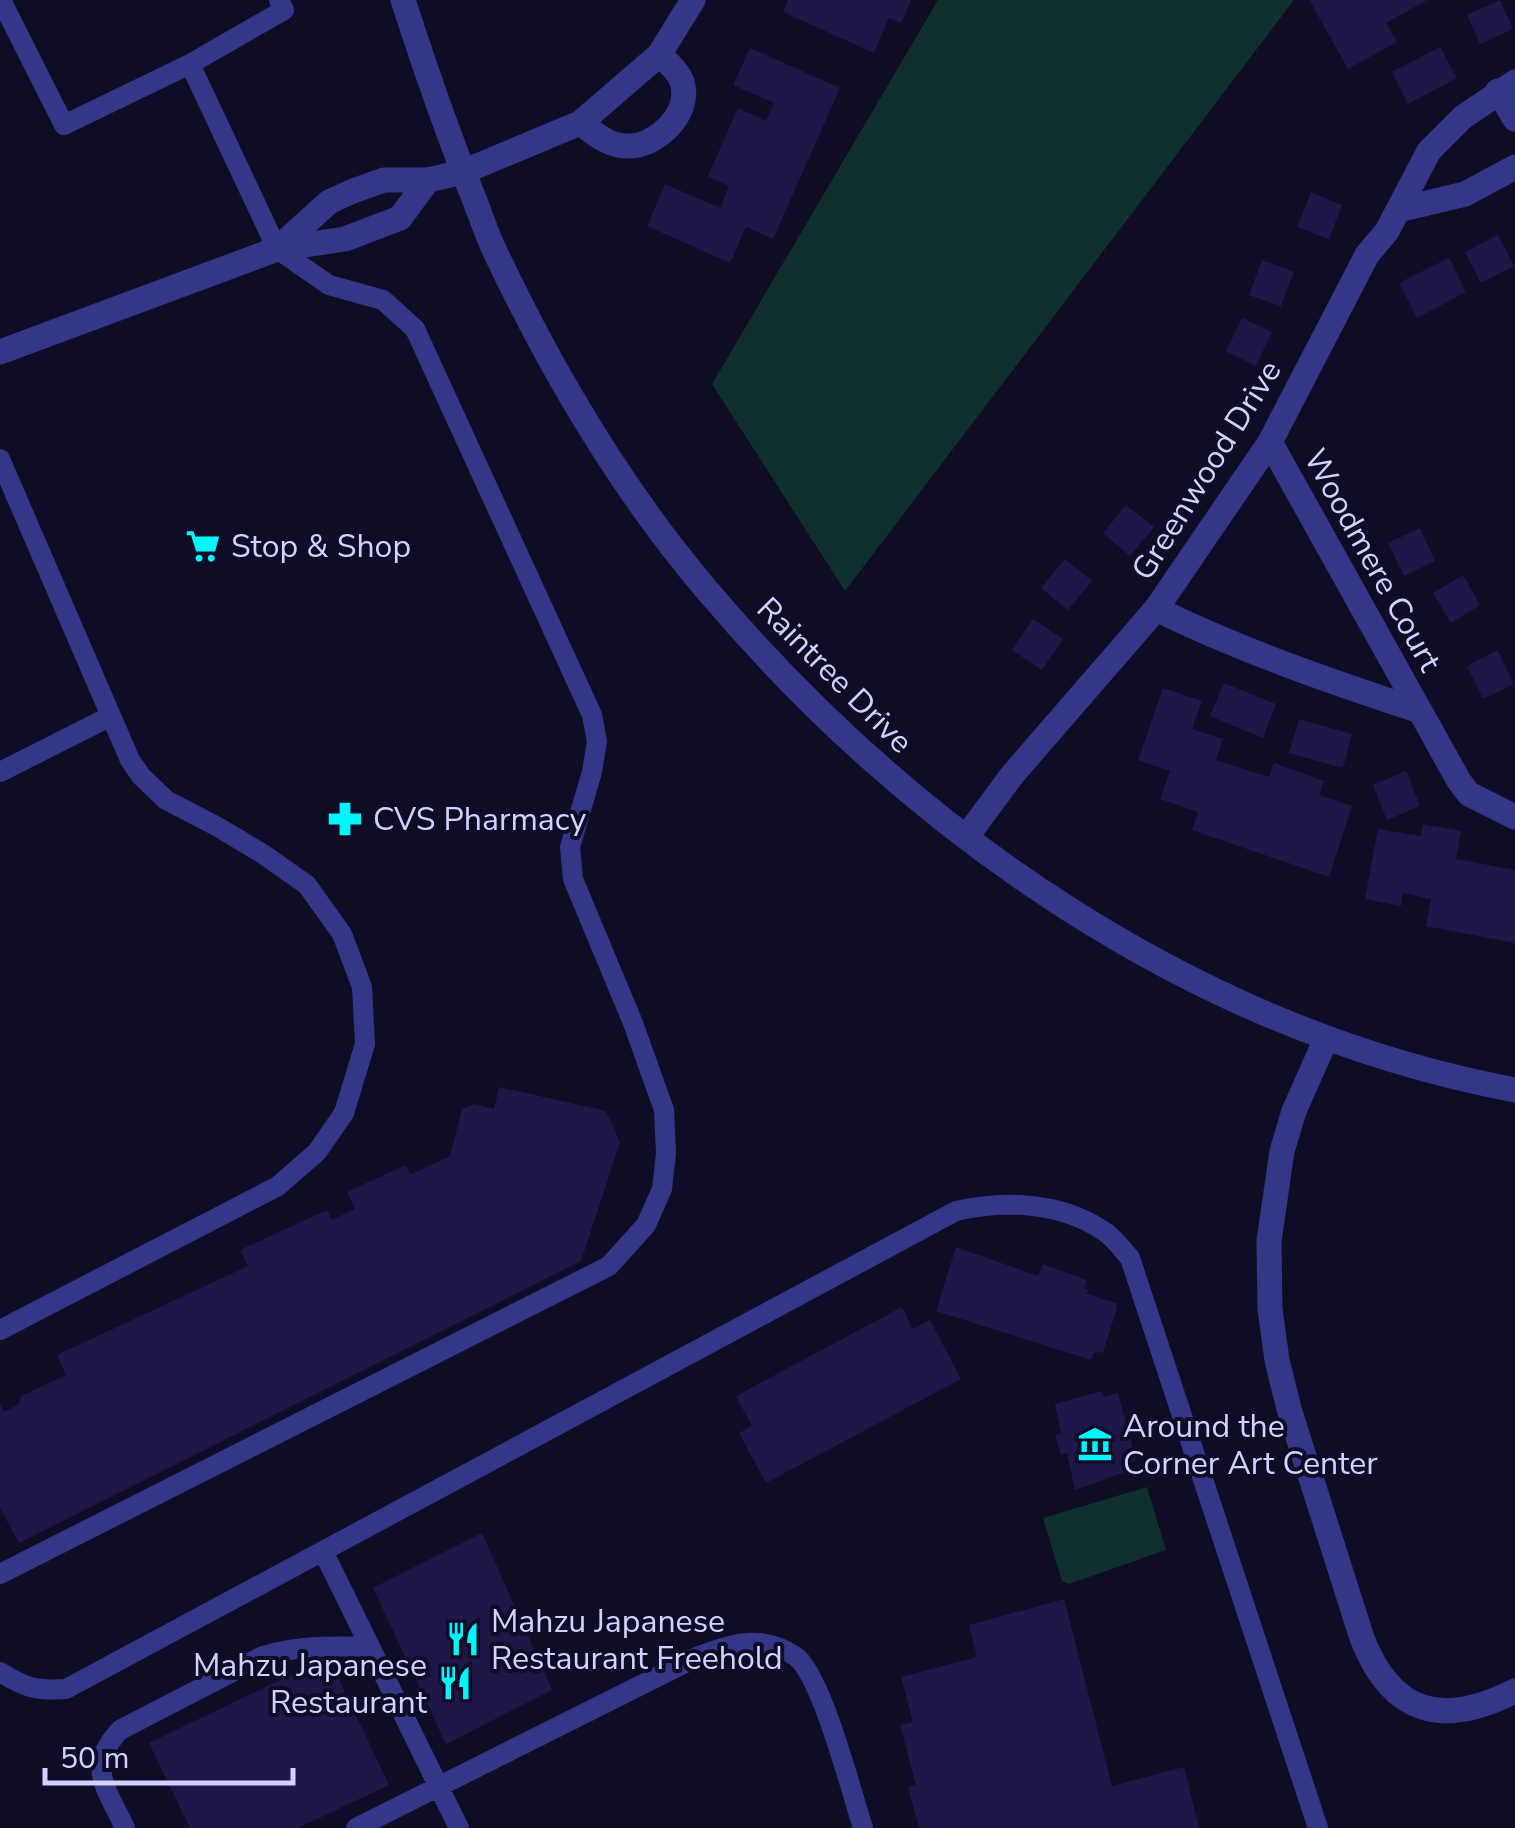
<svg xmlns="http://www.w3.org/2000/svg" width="1515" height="1828" font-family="'Nunito Sans',sans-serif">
<rect width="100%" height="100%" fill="#0f0d26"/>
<path fill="#0f302d" d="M938 0H1294L845 591 712 384Z
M1147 1487 1166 1550 1069 1584 1062 1581 1043 1518Z"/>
<path fill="#1e1748" d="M788 0H911L901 23 889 18 874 53 783 12Z
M1313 0H1427L1386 23 1397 42 1348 69 1310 1Z
M1500 0 1513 29 1480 44 1467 15Z
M1440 47 1457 78 1408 104 1392 72Z
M750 48 840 88 773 239 746 227 730 263 647 226 665 184 720 208 729 186 708 176 738 108 766 121 774 103 733 85Z
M1311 192 1342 205 1329 239 1297 227Z
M1498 235 1514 266 1481 283 1465 252Z
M1449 258 1466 292 1417 318 1399 283Z
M1262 260 1294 272 1281 306 1249 295Z
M1242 318 1272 332 1256 366 1226 351Z
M1126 505 1154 527 1130 556 1103 533Z
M1420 528 1435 561 1404 576 1388 543Z
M1065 559 1092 581 1068 610 1041 588Z
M1463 575 1480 605 1451 623 1433 593Z
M1033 619 1063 639 1042 670 1012 650Z
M1497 650 1514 684 1483 699 1467 666Z
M1224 683 1276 704 1263 738 1210 716Z
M1163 688 1202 701 1192 729 1223 739 1216 760 1269 777 1274 763 1324 781 1319 795 1352 806 1329 877 1192 830 1198 812 1160 799 1170 771 1138 760Z
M1299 719 1352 734 1343 768 1289 753Z
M1406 771 1420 806 1387 820 1373 785Z
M1423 824 1461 831 1456 859 1515 870V943L1426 926 1431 899 1403 893 1401 906 1365 899 1378 829 1421 836Z
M499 1087 606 1111 620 1142 581 1261 19 1543 0 1508V1403L4 1412 18 1405 21 1396 66 1375 57 1355 248 1266 240 1250 327 1210 332 1220 355 1209 347 1192 406 1165 410 1175 450 1156 462 1109 474 1104 494 1109Z
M956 1247 1038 1276 1043 1264 1086 1280 1084 1288 1088 1290 1087 1294 1116 1303 1117 1308 1103 1352 1094 1353 1091 1360 936 1311Z
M902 1307 913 1329 930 1320 961 1379 766 1483 739 1433 752 1426 736 1396Z
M1102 1391 1104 1397 1118 1393 1136 1461 1126 1464 1128 1471 1075 1490 1067 1453 1061 1455 1055 1435 1061 1433 1055 1404Z
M482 1533 552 1690 446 1744 373 1588Z
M1064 1599 1112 1786 1184 1767 1199 1828H919L908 1787 916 1785 900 1725 913 1722 901 1677 977 1657 969 1625Z
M328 1657 389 1785 298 1828H190L149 1743Z"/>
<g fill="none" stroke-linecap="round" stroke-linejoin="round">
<path stroke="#343788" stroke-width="20" d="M190 64 284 10 279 0
M0 459 130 760 141 776 166 800 218 827 263 854 307 885 342 934 362 987 365 1044 344 1113 317 1152 278 1186 0 1330
M0 772 111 716
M323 1551 459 1828
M0 1574 609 1266 646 1225 662 1189 666 1153 664 1110 633 1023 573 879 570 847 592 772 597 741 592 715 415 329 383 300 329 285 277 249 190 64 64 125 1 0
M0 1672C25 1688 37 1691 66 1689L956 1211C1003 1200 1060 1202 1102 1230 1113 1236 1122 1249 1130 1258L1318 1828
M125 1828C107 1789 85 1767 120 1730L263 1656C300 1645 332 1646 370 1647
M356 1828 699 1656C733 1643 762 1634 795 1656 821 1673 852 1794 863 1828"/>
<path stroke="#343788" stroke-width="25" d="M403 0C425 68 448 135 475 201 483 222 490 243 500 262 555 377 623 491 706 589 913 834 1196 1030 1515 1090
M1498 91 1515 119
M580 123C595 134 610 147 630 146 657 145 689 115 683 86 681 74 668 62 659 55
M1398 210 1465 194 1515 167
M277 249 329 202 353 191 384 180H428L463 172 580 123 659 55 693 0
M0 352 277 249 345 239 400 218 428 180
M1270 442 1420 711
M1156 609C1242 651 1329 681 1420 711L1459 781 1469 794 1515 817
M967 836 1013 774 1156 609 1270 442 1367 255 1387 231 1429 151 1463 117 1515 82
M1326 1039 1294 1111 1282 1151 1269 1241 1270 1309 1277 1360 1289 1409 1362 1638C1392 1716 1444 1727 1515 1691"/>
</g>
<defs>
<g id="supermarket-bare" transform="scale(2.7)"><path d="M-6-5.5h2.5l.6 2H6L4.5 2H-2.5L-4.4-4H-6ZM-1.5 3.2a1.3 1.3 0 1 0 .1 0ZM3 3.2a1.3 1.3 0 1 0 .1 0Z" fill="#00f6fc" stroke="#0f0d26" stroke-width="2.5" paint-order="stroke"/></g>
<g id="pharmacy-bare" transform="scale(2.7)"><path d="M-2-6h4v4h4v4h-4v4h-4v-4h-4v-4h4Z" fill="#00f6fc" stroke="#0f0d26" stroke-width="2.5" paint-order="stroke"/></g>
<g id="museum-bare" transform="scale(2.7)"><path d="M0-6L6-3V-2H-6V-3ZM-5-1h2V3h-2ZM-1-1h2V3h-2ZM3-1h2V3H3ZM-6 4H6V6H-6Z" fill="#00f6fc" stroke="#0f0d26" stroke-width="2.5" paint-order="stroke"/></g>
<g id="restaurant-bare" transform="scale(2.7)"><path d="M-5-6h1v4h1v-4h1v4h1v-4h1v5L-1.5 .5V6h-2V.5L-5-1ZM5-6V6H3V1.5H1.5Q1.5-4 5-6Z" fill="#00f6fc" stroke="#0f0d26" stroke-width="2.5" paint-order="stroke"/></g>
</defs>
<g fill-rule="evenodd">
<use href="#supermarket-bare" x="203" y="546"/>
<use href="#pharmacy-bare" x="345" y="819"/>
<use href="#museum-bare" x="1095" y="1444"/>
<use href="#restaurant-bare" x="463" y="1639"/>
<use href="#restaurant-bare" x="455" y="1683"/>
</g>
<g text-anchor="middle" stroke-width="8" stroke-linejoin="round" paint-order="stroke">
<g font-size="32" fill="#d3d1ff" stroke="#0f0d26">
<text transform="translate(1206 470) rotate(-58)" y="11">Greenwood Drive</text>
<text transform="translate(1373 560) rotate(61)" y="11">Woodmere Court</text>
<text transform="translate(835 675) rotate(45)" y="11">Raintree Drive</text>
</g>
<g font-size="32" fill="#d3d1ff" stroke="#0f0d26" text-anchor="start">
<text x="231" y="557">Stop &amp; Shop</text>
<text x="373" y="830">CVS Pharmacy</text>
<text x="1123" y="1437">Around the<tspan x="1123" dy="37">Corner Art Center</tspan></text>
<text x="491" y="1632">Mahzu Japanese<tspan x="491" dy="37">Restaurant Freehold</tspan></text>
<text x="427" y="1676" text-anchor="end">Mahzu Japanese<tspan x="427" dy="37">Restaurant</tspan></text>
</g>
</g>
<path d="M45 1768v15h248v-15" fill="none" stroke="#d3d1ff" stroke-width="5"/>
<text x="60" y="1768" font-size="30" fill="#d3d1ff" stroke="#0f0d26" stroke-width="8" paint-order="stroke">50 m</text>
</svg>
